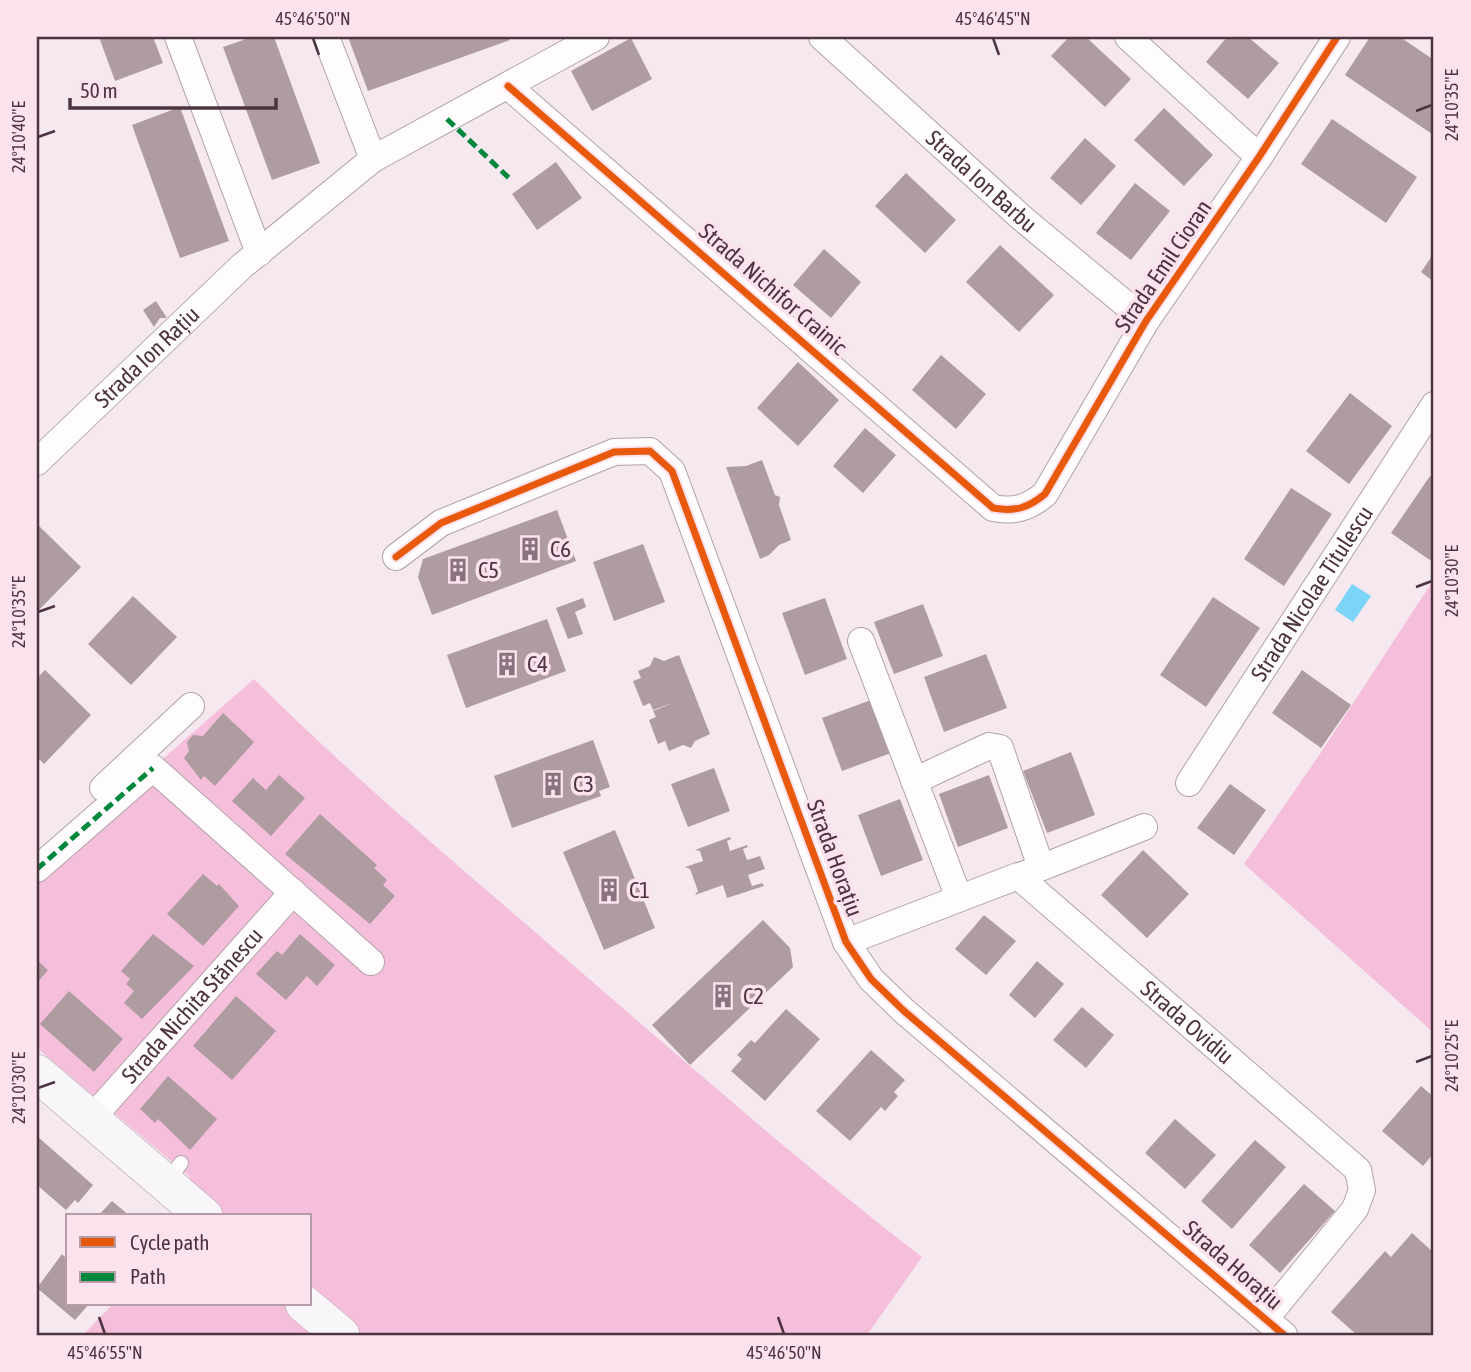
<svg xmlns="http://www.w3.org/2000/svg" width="1471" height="1372" font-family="'Asap Condensed',sans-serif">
<rect width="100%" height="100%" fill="#f5e8ee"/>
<path fill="#f5beda" d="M1434 579V1033L1244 864 1320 754Z
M254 679C355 780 465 871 573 965 688 1064 802 1165 922 1257L867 1335H83L113 1304H310V1216H194L199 1211 189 1176 37 1048V869Z"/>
<path fill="#7dd4f9" d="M1352 584 1371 596 1353 622 1335 610Z"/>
<path fill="#ae9ca1" d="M99 37H153L163 63 115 81Z
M252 37H274L320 163 272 180 223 47Z
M348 37H508L510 40 368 91Z
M1069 37H1086L1131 79 1105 107 1051 56Z
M1227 37H1248L1279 63 1248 99 1206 62Z
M1370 37H1400L1434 60 1432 134 1345 75Z
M631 38 652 79 592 111 571 71Z
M180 107 229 241 180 258 132 125Z
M1164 108 1213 155 1184 186 1134 140Z
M1332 119 1417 177 1386 223 1301 164Z
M1085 138 1116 166 1081 205 1050 178Z
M556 162 582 198 537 230 512 194Z
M906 173 956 220 925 253 875 206Z
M1135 183 1170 211 1131 260 1096 233Z
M1000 245 1054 295 1019 332 966 282Z
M824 249 861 282 831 318 793 285Z
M1434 253V282L1421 272Z
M156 301 167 318H160L154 327 143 310Z
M941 355 986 394 956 429 912 390Z
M798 362 839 400 798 446 757 408Z
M1350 393 1392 426 1349 484 1306 451Z
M865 428 896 455 863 493 833 466Z
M762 460 775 495 780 497 779 505 791 540 779 545 769 555 760 559 726 467 746 466Z
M1430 476 1434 479V563L1391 533Z
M1291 488 1332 514 1284 586 1244 559Z
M557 510 576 561 432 615 418 577 423 559Z
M37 524 81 567 37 612Z
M643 544 665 602 614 621 593 562Z
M133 596 177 637 131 685 88 644Z
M1213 597 1260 628 1206 707 1160 675Z
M583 598 586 607 575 612 583 634 568 639 556 608Z
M825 598 847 659 805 675 782 613Z
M923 604 943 656 894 674 874 622Z
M547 619 566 671 466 708 447 655Z
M986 654 1007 708 944 732 924 677Z
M679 655 710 734 695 741 691 748 683 745 669 751 665 741 658 744 649 720 656 717 653 711 675 702 653 710 650 703 643 706 633 681 641 678 638 671 650 666 654 657 664 661Z
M45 670 91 715 44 764 37 757V678Z
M1302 670 1351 705 1321 748 1272 713Z
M871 700 891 753 842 771 822 718Z
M223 713 254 742 215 786 204 776 201 780 184 758 189 751 187 742 193 735 203 736Z
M593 740 610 787 599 791 601 796 512 828 494 776Z
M1071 752 1095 815 1047 833 1023 771Z
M714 768 730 811 688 827 671 784Z
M279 775 305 798 271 836 232 801 253 778 266 790Z
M989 775 1008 828 958 847 939 794Z
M1230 784 1266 810 1234 855 1197 828Z
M900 799 923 860 881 876 858 815Z
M320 814 377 865 374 868 387 880 383 885 395 896 370 924 285 854Z
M615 830 655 928 604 950 563 852Z
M730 837 731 839 727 841 730 851 747 845 748 847 743 849 747 860 760 856 765 869 748 875 752 886 762 883 764 886 727 898 723 885 695 895 698 891 690 869 685 867 703 861 700 851 695 850Z
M1143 850 1189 894 1147 938 1101 895Z
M203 874 217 886 219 884 239 906 203 946 167 914Z
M984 915 1016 941 986 975 955 949Z
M763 920 790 948 793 967 690 1065 652 1025Z
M153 934 194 966 142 1019 124 1003 134 991 126 984 130 979 121 971Z
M300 934 335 965 317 986 307 976 286 1000 256 974 277 951 282 955Z
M37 960 48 970 37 983Z
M1037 961 1064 984 1035 1018 1009 995Z
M69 991 123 1039 94 1072 40 1024Z
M236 996 276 1031 232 1080 193 1046Z
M1082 1007 1114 1035 1086 1068 1053 1040Z
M786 1009 820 1039 765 1101 731 1071 742 1059 737 1055 751 1040 755 1043Z
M871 1050 905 1080 894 1092 898 1096 885 1111 881 1107 850 1141 816 1111Z
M168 1076 217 1119 190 1150 158 1119 155 1123 140 1109Z
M1421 1086 1434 1097V1153L1423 1166 1382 1131Z
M1175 1119 1216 1155 1185 1189 1145 1153Z
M38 1137 93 1185 78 1203 75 1200 66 1210 37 1185Z
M1255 1140 1286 1167 1232 1229 1201 1201Z
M1304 1184 1335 1211 1280 1273 1249 1245Z
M112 1201 130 1216H98Z
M1412 1233 1434 1253V1330L1430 1335H1357L1331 1312 1385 1251 1391 1257Z
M62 1254 68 1260V1304H89L75 1320 37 1288Z"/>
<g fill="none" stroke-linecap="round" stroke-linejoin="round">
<g stroke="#b2a2aa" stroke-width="16">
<path id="lane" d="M166 1183 181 1163"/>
</g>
<g stroke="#b2a2aa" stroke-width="28">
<g id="street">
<path d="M178 37 259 253"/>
<path d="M326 37 373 159"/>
<path id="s1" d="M822 37 1023 219 1146 321"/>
<path d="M1128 37 1259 157"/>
<path d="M508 86 993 508C1015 512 1028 508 1045 494L1146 321 1259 157 1337 37"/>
<path id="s2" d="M37 462 242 266 373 159 596 37"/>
<path d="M396 557 441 523 614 452 650 451 672 471 846 942 871 979 904 1011 1284 1335"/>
<path d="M861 641 959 898"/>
<path d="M914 781 989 746 1000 748 1041 867"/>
<path id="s3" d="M1189 783 1434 405"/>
<path d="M103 788 191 706"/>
<path d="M37 869 153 768 371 962"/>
<path d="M1025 874 1144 827"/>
<path id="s4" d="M846 942 1018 876 1358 1170 1362 1190 1355 1209 1266 1318"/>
<path id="s5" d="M91 1119 293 892"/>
</g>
</g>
<g stroke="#b2a2aa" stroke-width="38">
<path id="secondary" d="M37 1073 204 1216
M304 1304 341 1335"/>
</g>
<use href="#lane" stroke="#fefcfc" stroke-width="14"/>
<use href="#street" stroke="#fefcfc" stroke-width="26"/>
<use href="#secondary" stroke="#f8f6f9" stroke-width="37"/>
<path stroke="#00873e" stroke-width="5" stroke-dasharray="10 5" stroke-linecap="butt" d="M447 119 509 178
M37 869 153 768"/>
<g stroke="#fbe2ed" stroke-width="11">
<path id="cycleway" d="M508 86 993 508C1015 512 1028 508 1045 494L1146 321 1259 157 1337 37
M396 557 441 523 614 452 650 451 672 471 846 942 871 979 904 1011 1284 1335"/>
</g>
<use href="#cycleway" stroke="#e8590c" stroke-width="7"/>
</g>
<path fill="none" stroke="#4d3441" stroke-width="2.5" d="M313 38 319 55M993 38 999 55M1416 111 1432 105M38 137 55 131M1416 587 1432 581M38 612 55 606M1416 1062 1432 1056M38 1088 55 1082M99 1317 105 1334M778 1317 784 1334"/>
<defs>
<g id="building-bare" transform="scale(1.89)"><path d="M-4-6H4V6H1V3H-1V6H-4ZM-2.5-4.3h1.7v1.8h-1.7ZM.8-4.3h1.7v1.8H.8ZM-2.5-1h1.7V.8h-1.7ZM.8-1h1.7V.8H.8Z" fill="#88737e" stroke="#fbe2ed" stroke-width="2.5" paint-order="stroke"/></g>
</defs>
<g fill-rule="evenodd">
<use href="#building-bare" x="530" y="549"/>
<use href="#building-bare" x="458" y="570"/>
<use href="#building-bare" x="507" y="664"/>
<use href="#building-bare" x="553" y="784"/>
<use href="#building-bare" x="609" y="890"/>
<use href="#building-bare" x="723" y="996"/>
</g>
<g text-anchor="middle" stroke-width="7" stroke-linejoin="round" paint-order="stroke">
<g font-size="23" fill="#4d3441" stroke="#fbe2ed">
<text dy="8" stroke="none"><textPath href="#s1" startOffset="215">Strada Ion Barbu</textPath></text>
<text transform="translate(1163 266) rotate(-56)" y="8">Strada Emil Cioran</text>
<text transform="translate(773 289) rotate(41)" y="8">Strada Nichifor Crainic</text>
<text dy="8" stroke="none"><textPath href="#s2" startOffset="152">Strada Ion Rațiu</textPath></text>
<text dy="8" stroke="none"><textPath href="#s3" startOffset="226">Strada Nicolae Titulescu</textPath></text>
<text transform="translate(835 858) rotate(70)" y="8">Strada Horațiu</text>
<text dy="8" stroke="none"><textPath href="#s5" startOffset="152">Strada Nichita Stănescu</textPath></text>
<text dy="8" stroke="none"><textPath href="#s4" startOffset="408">Strada Ovidiu</textPath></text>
<text transform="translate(1233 1265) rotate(41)" y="8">Strada Horațiu</text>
</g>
<g font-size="23" fill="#4d3441" stroke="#fbe2ed" text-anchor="start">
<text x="550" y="557">C6</text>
<text x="478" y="578">C5</text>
<text x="527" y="672">C4</text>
<text x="573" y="792">C3</text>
<text x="629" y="898">C1</text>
<text x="743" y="1004">C2</text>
</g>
</g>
<rect width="1471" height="1372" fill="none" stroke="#fbe2ed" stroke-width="77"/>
<rect x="66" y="1214" width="245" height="91" fill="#fbe2ed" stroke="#b59ca8" stroke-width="2"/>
<rect x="80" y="1237" width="35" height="10" fill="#e8590c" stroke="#b59ca8" stroke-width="2"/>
<text x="130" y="1250" font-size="21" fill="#4d3441">Cycle path</text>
<rect x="80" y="1272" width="35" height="10" fill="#00873e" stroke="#b59ca8" stroke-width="2"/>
<text x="130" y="1284" font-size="21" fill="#4d3441">Path</text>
<path d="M70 98v10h206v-10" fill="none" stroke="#4d3441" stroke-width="3.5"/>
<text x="80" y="98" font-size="21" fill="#4d3441" stroke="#fbe2ed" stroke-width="5" paint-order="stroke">50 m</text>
<rect x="38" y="38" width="1394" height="1296" fill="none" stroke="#4d3441" stroke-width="2.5"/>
<g font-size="18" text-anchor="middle" fill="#4d3441">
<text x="313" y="25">45°46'50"N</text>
<text x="993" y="25">45°46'45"N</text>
<text transform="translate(1452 105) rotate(-90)" y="6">24°10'35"E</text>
<text transform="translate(19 137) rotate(-90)" y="6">24°10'40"E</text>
<text transform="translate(1452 581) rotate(-90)" y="6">24°10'30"E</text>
<text transform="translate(19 612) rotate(-90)" y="6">24°10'35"E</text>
<text transform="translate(1452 1056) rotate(-90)" y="6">24°10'25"E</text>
<text transform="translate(19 1088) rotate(-90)" y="6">24°10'30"E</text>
<text x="105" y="1359">45°46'55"N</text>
<text x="784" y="1359">45°46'50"N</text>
</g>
</svg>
